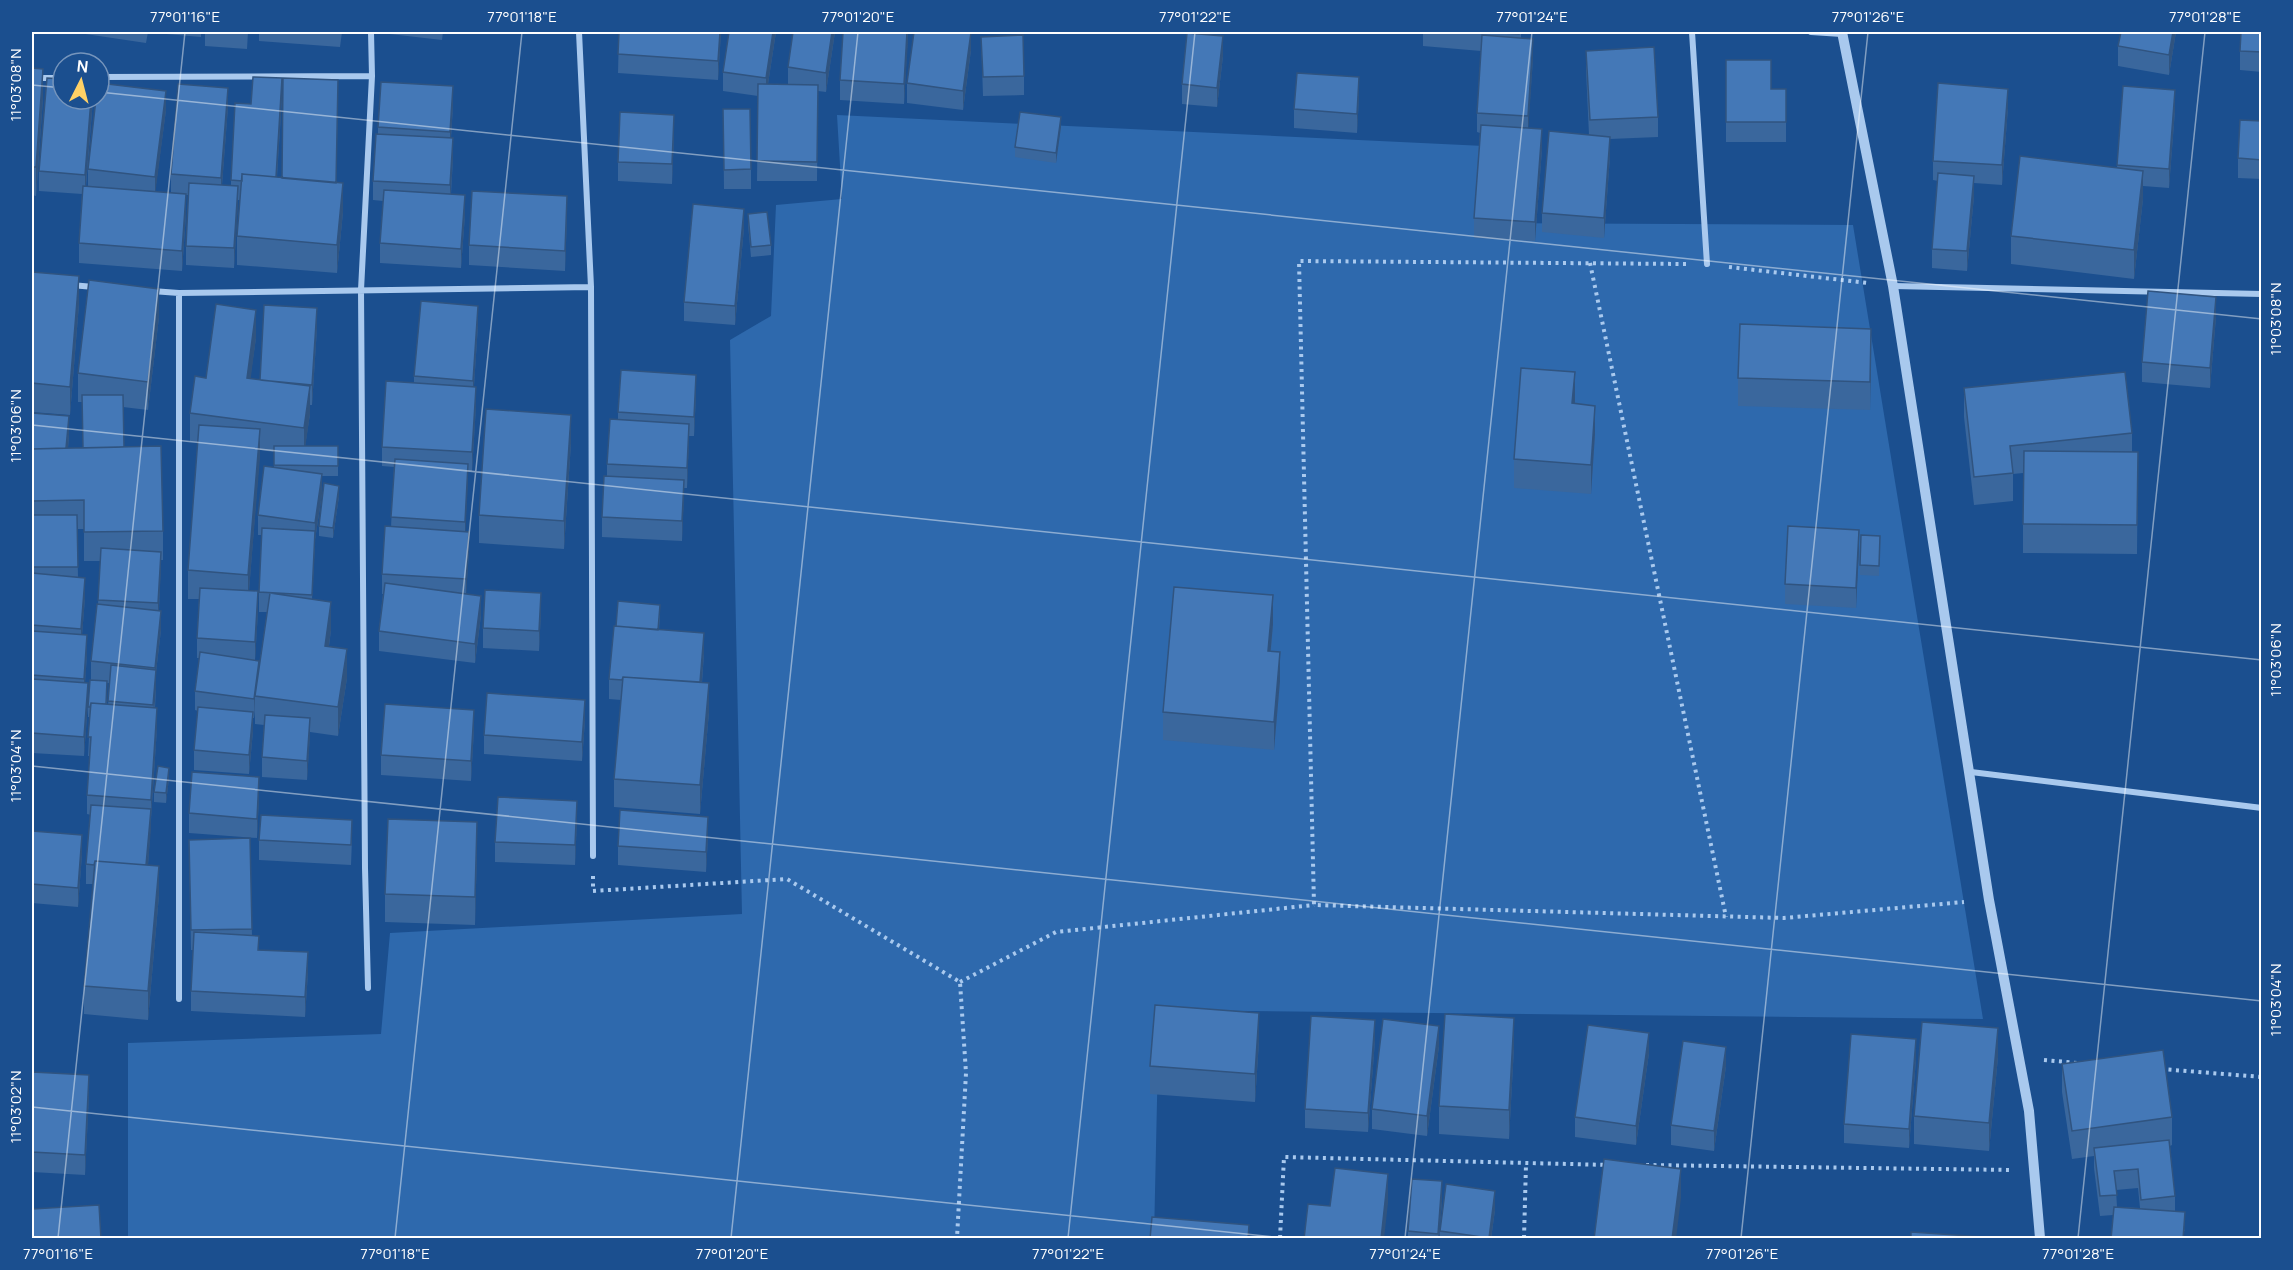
<svg xmlns="http://www.w3.org/2000/svg" width="2293" height="1270" font-family="Manrope,sans-serif">
<rect width="100%" height="100%" fill="#1b4f8f"/>
<path fill="#2e69ad" d="M837 115 1484 146 1487 223 1853 225 1983 1019 1159 1010 1154 1238H128V1043L381 1034 390 933 742 914 730 340 771 316 776 205 842 199Z"/>
<g fill="none" stroke-linecap="round" stroke-linejoin="round">
<path stroke="#a9c9ee" stroke-width="4" stroke-dasharray="3 4.5" stroke-linecap="butt" d="M1590 263 1726 917
M1686 264 1299 261 1314 905 1784 918 1964 902
M1729 267 1868 283
M593 876V891L787 879 960 982 966 1073 957 1238
M960 982 1056 932 1314 905
M2044 1060 2078 1063
M2161 1069 2262 1077
M1646 1165 2011 1170
M1280 1238 1284 1157 1609 1165
M1524 1238 1526 1164"/>
<path stroke="#a9c9ee" stroke-width="6" d="M1692 32 1707 264
M1811 32 1842 34
M99 77 372 76 371 32
M32 78H63
M71 285 94 287
M1893 286 2262 294
M591 287 593 856
M152 291 179 293 591 287 579 32
M1971 772 2262 808
M368 988 365 868 361 290 372 76
M179 999V293"/>
<path stroke="#a9c9ee" stroke-width="10" d="M1842 32 1893 286 1989 900 2029 1111 2040 1238"/>
</g>
<path fill="#3a679d" fill-rule="evenodd" d="M72 32H148L146 43Z
M155 32H201V37L155 33Z
M205 32H248L247 49 205 46Z
M259 32H342L340 47 259 41Z
M372 32H443L442 40Z
M619 32H721L718 80 618 73Z
M729 32H776L768 84H788V67L835 32 826 92 818 91 817 181H757L758 96 723 91V72Z
M908 32 904 104 840 100V80Z
M1423 32H1521V38L1533 58 1528 128 1542 149 1535 241 1474 238V218L1480 133 1477 132V113L1481 51 1423 46Z
M2176 32 2169 75 2118 66V46Z
M2262 32V72L2240 70V51Z
M981 37 1024 76V95L983 96Z
M971 50 963 110 907 103V83Z
M1586 51 1658 117V137L1610 139V156L1604 238 1542 232V213L1589 135 1586 70Z
M1223 56 1217 107 1182 104V84Z
M1726 60 1771 89H1786V142H1726Z
M32 68 43 98 36 196 32 195Z
M2123 86 2175 110 2169 188 2143 186V199L2134 279 2011 264V236L2117 168Z
M1359 97 1357 133 1294 128V109Z
M282 98 277 177 282 178 338 99 336 183 343 212 337 273 237 265V236L240 200H238L234 268 186 265V246L189 195H186V214L182 271 79 263V243L82 194 39 191V171L93 99 86 187H88V169L166 110 155 192 171 193V174L228 107 222 185 231 186V180L251 104Z
M453 106 451 138 453 158 451 194 465 215 461 268 380 263V243L383 201 373 200V181L378 135V127Z
M2008 108 2002 185 1974 183V196L1967 271 1932 268V249L1938 181 1933 180V161Z
M723 109 751 169V189H724Z
M2262 121V179L2238 178V158Z
M1061 127 1056 163 1015 157V147Z
M674 134 672 184 618 181V162Z
M748 214 771 245V255L751 257 748 224Z
M567 216 565 271 469 265V245Z
M744 228 735 325 684 321V302Z
M32 272 79 304 70 415 32 412Z
M159 317 148 410 123 407 124 447 163 531V560H161L159 610 161 630 156 672V689L155 708 157 728 148 865 159 895 148 1020 84 1014V986L93 884H86V864L91 815 87 814V795L90 756H88L90 717H88V707L91 680V661L98 604 101 561H84V529H77L78 577 85 598 82 635 87 655 85 682 88 702 84 756 32 753V413L69 435 68 448H83L82 402H78V373ZM107 683H110L108 705 107 704Z
M2216 317 2210 388 2142 382V362Z
M478 325 474 386 476 406 472 471H468L465 532 469 551 466 594 481 615 475 663 379 651V631L383 594H382V574L391 527 394 467 382 466V447L414 383V376Z
M317 328 312 405H310V414L305 446H338V476H322V494L315 540 312 599 331 630 329 646 347 678 338 736 310 732 307 780 262 777V757L264 725 255 724V710L254 718H253V731L249 774 194 770V750L198 711 195 710V691L199 658H197V638L199 599H188V570L198 442 190 441V413L206 378 256 338 250 379 260 380ZM260 450 274 452V468L258 515V535H262L259 592V612H267L259 667 255 660 258 611 249 591Z
M1871 357 1870 410 1738 406V378Z
M1964 388 2132 433V452H2138L2137 554 2023 553V473L2013 474V501L1974 505 1964 417Z
M696 394 694 436H689L687 488H684L682 541 602 537V517L607 476V464L618 420V412Z
M1575 404 1595 434 1591 494 1514 488V459Z
M571 443 564 549 479 543V515Z
M339 496 333 538 319 536V526Z
M1880 536 1879 576 1860 575V565Z
M1859 550 1856 608 1785 604V584Z
M541 612 539 651 483 648V628Z
M660 615 659 630 704 653 702 683 709 712 700 814 614 807V779L621 700 609 699V679L616 626Z
M1273 624 1271 651 1280 681 1274 750 1163 740V712Z
M585 720 582 761 484 754V735Z
M474 729 471 781 381 775V755Z
M169 778 166 803 154 802V792Z
M259 797 257 838 189 833V813Z
M577 820 575 865 495 862V842Z
M32 831 82 854 78 907 32 903Z
M708 837 706 872 618 865V846Z
M250 838 252 936 259 950 308 972 305 1017 191 1011V991L193 950H191L189 840Z
M352 839 351 865 259 860V840Z
M477 850 475 925 385 922V894Z
M1375 1040 1368 1132 1305 1128V1109Z
M1259 1041 1255 1102 1150 1094V1066Z
M1439 1046 1427 1136 1372 1129V1109Z
M1514 1047 1509 1139 1439 1134V1106Z
M1649 1053 1636 1145 1575 1137V1117Z
M1998 1057 1989 1151 1914 1144V1116Z
M1916 1059 1909 1148 1844 1143V1124Z
M2062 1064 2172 1117V1145L2170 1146 2175 1196V1211L2185 1231 2113 1215 2100 1216 2094 1168V1156L2072 1159 2062 1092ZM2138 1188 2140 1208 2117 1207 2116 1190Z
M1726 1066 1714 1151 1671 1145V1125Z
M32 1072 89 1095 85 1175 32 1172Z
M1442 1201 1439 1239H1408V1231Z
M1495 1210 1491 1239H1440V1231Z"/>
<path fill="#305480" d="M720 32H721L718 80V61Z
M773 32H776L766 97V78Z
M832 32H835L826 92V73Z
M907 32 908 42 904 104V84Z
M971 32V50L963 110V91Z
M2173 32H2176L2169 75V55Z
M1223 36V56L1217 107V88Z
M1533 39V58L1528 136V116Z
M43 69V98L36 196V167Z
M1359 77V97L1357 133V114Z
M282 78V98L275 202V183Z
M453 86V106L450 151V132Z
M228 88V107L221 198V178Z
M2008 89V108L2002 185V165Z
M2175 90V110L2169 188V169Z
M166 91V110L155 196V177Z
M91 99H93L85 195V175Z
M674 115V134L672 184V164Z
M1061 117V127L1056 163V153Z
M1542 129V149L1535 241V222Z
M1610 137V156L1604 238V218Z
M453 138V158L450 204V185Z
M2143 171V199L2134 279V250Z
M1974 176V196L1967 271V251Z
M343 183V212L337 273V245Z
M238 186V206L234 268V248Z
M186 194V214L182 271V251Z
M465 195V215L461 268V249Z
M567 196V216L565 271V251Z
M744 209V228L735 325V306Z
M79 276V304L70 415V387Z
M159 289V317L148 410V382Z
M2216 297V317L2210 388V368Z
M478 306V325L473 400V381Z
M317 308V328L312 405V385Z
M256 310V338L247 407V378Z
M1871 329V357L1870 410V382Z
M1575 372V401L1572 432V403Z
M696 375V394L694 436V417Z
M310 386V414L304 456V428Z
M476 387V406L472 471V452Z
M1595 406V434L1591 494V465Z
M571 415V443L564 549V521Z
M69 416V435L66 475V456Z
M689 424V443L687 488V468Z
M260 429V458L248 603V575Z
M468 464V483L465 542V522Z
M322 474V494L315 540 312 615 315 523Z
M684 480V499L682 541V521Z
M339 486V496L333 538V528Z
M1859 530V550L1856 608V588Z
M469 532V551L466 599V579Z
M161 552V571L158 623V603Z
M85 578V598L81 649V629Z
M258 591V611L255 662V642Z
M541 593V612L539 651V631Z
M1273 595V624L1268 680V651Z
M481 596V615L475 663V644Z
M331 602V630L325 674V646Z
M161 611V630L156 672V689L153 724 155 668Z
M704 633V653L700 706V686Z
M87 635V655L84 698V679Z
M347 649V678L338 736V707Z
M1280 652V681L1274 750V722Z
M259 661 255 696 254 718V699Z
M88 683V702L84 756V737Z
M709 683V712L700 814V785Z
M585 700V720L582 761V742Z
M157 708V728L151 817V829L146 889V869L151 812V800Z
M474 710V729L471 781V761Z
M253 712V731L249 774V755Z
M310 718V738L307 780V761Z
M169 768V778L166 803V793Z
M259 777V797L257 838V819Z
M577 801V820L575 865V845Z
M708 817V837L706 872V852Z
M477 822V850L475 925V897Z
M82 835V854L78 907V888Z
M159 866V895L148 1020V991Z
M308 952V972L305 1017V997Z
M1259 1013V1041L1255 1102V1074Z
M1514 1018V1047L1509 1139V1110Z
M1375 1020V1040L1368 1132V1113Z
M1439 1026V1046L1427 1136V1116Z
M1998 1028V1057L1989 1151V1123Z
M1649 1033V1053L1636 1145V1126Z
M1916 1039V1059L1909 1148V1129Z
M1726 1047V1066L1714 1151V1131Z
M89 1075V1095L85 1175V1155Z
M1681 1169V1198L1676 1239H1672Z
M1388 1174V1203L1384 1239H1381Z
M1442 1181V1201L1439 1239H1438Z
M1495 1191V1210L1491 1239H1489Z
M2185 1212 2184 1239H2183Z"/>
<path fill="#4478b7" stroke="#305480" stroke-width="1.5" d="M619 32H720L718 61 618 54Z
M729 32H773L766 78 723 72Z
M793 32H832L826 73 788 67Z
M843 32H907L904 84 840 80Z
M914 32H971L963 91 907 83Z
M1484 32H1520L1519 34Z
M2121 32H2173L2169 55 2118 46Z
M2241 32H2262V52L2240 51Z
M1187 33 1223 36 1217 88 1182 84Z
M1023 35 1024 76 983 77 981 37Z
M1482 35 1533 39 1528 116 1477 113Z
M1654 47 1658 117 1590 120 1586 51Z
M1726 60H1771V89H1786V122H1726Z
M32 68 43 69 36 167H32Z
M1297 73 1359 77 1357 114 1294 109Z
M253 77 282 78 276 177 242 174V181L231 180 235 103 251 104Z
M47 78 63 79V99H91L85 175 39 171Z
M283 78 338 80 336 183 282 178Z
M381 82 453 86 450 132 378 127Z
M99 83 166 91 155 177 88 169 96 99H99Z
M1938 83 2008 89 2002 165 1933 161Z
M178 84 228 88 221 178 171 174Z
M758 84 818 85 817 162 757 161Z
M2123 86 2175 90 2169 169 2117 165Z
M723 109H750L751 169 724 170Z
M620 112 674 115 672 164 618 162Z
M1020 112 1061 117 1056 153 1015 147Z
M2240 120 2262 121V160L2238 158Z
M1481 125 1542 129 1535 222 1474 218Z
M1549 131 1610 137 1604 218 1542 213Z
M376 134 453 138 450 185 373 181Z
M2020 156 2143 171 2134 250 2011 236Z
M1938 173 1974 176 1967 251 1932 249Z
M242 174 343 183 337 245 237 236Z
M189 183 238 186 234 248 186 246Z
M83 186 186 194 182 251 79 243Z
M384 190 465 195 461 249 380 243Z
M472 191 567 196 565 251 469 245Z
M693 204 744 209 735 306 684 302Z
M767 212 771 245 751 247 748 214Z
M32 272 79 276 70 387 32 383Z
M89 280 159 289 148 382 78 373Z
M2148 291 2216 297 2210 368 2142 362Z
M421 301 478 306 473 381 414 376Z
M216 304 256 310 247 378 310 386 304 428 190 413 195 376 206 378Z
M264 305 317 308 312 385 260 380Z
M1740 324 1871 329 1870 382 1738 378Z
M1521 368 1575 372 1572 403 1595 406 1591 465 1514 459Z
M621 370 696 375 694 417 618 412Z
M2125 372 2132 433 2010 446 2013 473 1974 477 1964 388Z
M386 381 476 387 472 452 382 447Z
M82 395H123L124 447 83 448Z
M486 409 571 415 564 521 479 515Z
M32 413 69 416 66 448 32 449Z
M610 419 689 424 687 468 607 464Z
M199 425 260 429 248 575 188 570Z
M161 446 163 531 84 532V500L32 501V449Z
M274 446H338V466L274 465Z
M2024 451 2138 452 2137 525 2023 524Z
M395 459 468 464 465 522 391 517Z
M264 466 322 474 315 523 258 515Z
M604 476 684 480 682 521 602 517Z
M324 483 339 486 333 528 319 526Z
M32 515H77L78 567H32Z
M385 526 469 532 466 579 382 574Z
M1788 526 1859 530 1856 588 1785 584Z
M262 528 315 531 312 595 259 592Z
M1861 535 1880 536 1879 566 1860 565Z
M101 548 161 552 158 603 98 600Z
M32 573 85 578 81 629 32 625Z
M385 583 481 596 475 644 379 631Z
M1174 587 1273 595 1268 651 1280 652 1274 722 1163 712Z
M200 588 258 591 255 642 197 638Z
M485 590 541 593 539 631 483 628Z
M270 593 331 602 325 646 347 649 338 707 255 696Z
M618 601 660 605 658 630 616 626Z
M97 604 161 611 155 668 91 661Z
M614 626 704 633 700 682 623 677 622 680 609 679Z
M32 631 87 635 84 679 32 675Z
M200 652 259 661 254 699 195 691Z
M111 665 156 670 153 705 108 701Z
M623 677 709 683 700 785 614 779Z
M32 679 88 683 84 737 32 733Z
M90 680 107 681 106 704 91 703 90 707H88Z
M487 693 585 700 582 742 484 735Z
M91 703 157 708 151 800 87 795 91 737H88Z
M385 704 474 710 471 761 381 755Z
M198 707 253 712 249 755 194 750Z
M265 715 310 718 307 761 262 757Z
M158 766 169 768 166 793 154 792Z
M192 772 259 777 257 819 189 813Z
M498 797 577 801 575 845 495 842Z
M91 805 151 809 146 865 95 861 94 865 86 864Z
M620 810 708 817 706 852 618 846Z
M261 815 352 820 351 845 259 840Z
M388 819 477 822 475 897 385 894Z
M32 831 82 835 78 888 32 884Z
M250 838 252 929 191 930 189 840Z
M95 861 159 866 148 991 84 986Z
M194 932 259 936 258 950 308 952 305 997 191 991Z
M1155 1005 1259 1013 1255 1074 1150 1066Z
M1445 1014 1514 1018 1509 1110 1439 1106Z
M1311 1016 1375 1020 1368 1113 1305 1109Z
M1383 1019 1439 1026 1427 1116 1372 1109Z
M1922 1022 1998 1028 1989 1123 1914 1116Z
M1588 1025 1649 1033 1636 1126 1575 1117Z
M1851 1034 1916 1039 1909 1129 1844 1124Z
M1683 1041 1726 1047 1714 1131 1671 1125Z
M2163 1050 2172 1117 2072 1131 2062 1064Z
M32 1072 89 1075 85 1155 32 1152Z
M2169 1140 2175 1196 2141 1200 2138 1169 2114 1171 2117 1195 2100 1196 2094 1148Z
M1604 1159 1681 1169 1672 1239H1594Z
M1335 1168 1388 1174 1381 1239H1304L1308 1204 1330 1206Z
M1412 1179 1442 1181 1438 1234 1408 1231Z
M1446 1184 1495 1191 1489 1238 1440 1231Z
M99 1205 101 1239H32V1209Z
M2114 1207 2185 1212 2183 1239H2111Z
M1152 1217 1249 1225 1248 1239H1150Z
M1911 1232 2014 1239H1911Z"/>
<path fill="none" stroke="#fff" stroke-width="1.5" stroke-opacity="0.45" d="M32 85 63 88M99 92 2262 319M32 425 2262 660M32 766 2262 1001M32 1107 1283 1238M58 1238 185 32M395 1238 522 32M731 1238 858 32M1068 1238 1195 32M1405 1238 1532 32M1741 1238 1868 32M2078 1238 2205 32"/>
<rect width="2293" height="1270" fill="none" stroke="#1b4f8f" stroke-width="66"/>
<g transform="translate(81 81) rotate(6)"><circle r="28" fill="#1b4f8f" stroke="#7695bc" stroke-width="1.5"/>
<path d="M0-4.5L10 22L0 15L-10 22Z" fill="#ffd166"/>
<text y="-9" font-size="16" font-weight="bold" text-anchor="middle" fill="#ffffff">N</text>
</g>
<rect x="33" y="33" width="2227" height="1204" fill="none" stroke="#fff" stroke-width="2"/>
<g font-size="15" text-anchor="middle" fill="#fff">
<text x="185" y="22">77°01'16"E</text>
<text x="522" y="22">77°01'18"E</text>
<text x="858" y="22">77°01'20"E</text>
<text x="1195" y="22">77°01'22"E</text>
<text x="1532" y="22">77°01'24"E</text>
<text x="1868" y="22">77°01'26"E</text>
<text x="2205" y="22">77°01'28"E</text>
<text transform="translate(16 85) rotate(-90)" y="5">11°03'08"N</text>
<text transform="translate(2276 319) rotate(-90)" y="5">11°03'08"N</text>
<text transform="translate(16 426) rotate(-90)" y="5">11°03'06"N</text>
<text transform="translate(2276 660) rotate(-90)" y="5">11°03'06"N</text>
<text transform="translate(16 766) rotate(-90)" y="5">11°03'04"N</text>
<text transform="translate(2276 1000) rotate(-90)" y="5">11°03'04"N</text>
<text transform="translate(16 1107) rotate(-90)" y="5">11°03'02"N</text>
<text x="58" y="1259">77°01'16"E</text>
<text x="395" y="1259">77°01'18"E</text>
<text x="732" y="1259">77°01'20"E</text>
<text x="1068" y="1259">77°01'22"E</text>
<text x="1405" y="1259">77°01'24"E</text>
<text x="1742" y="1259">77°01'26"E</text>
<text x="2078" y="1259">77°01'28"E</text>
</g>
</svg>
